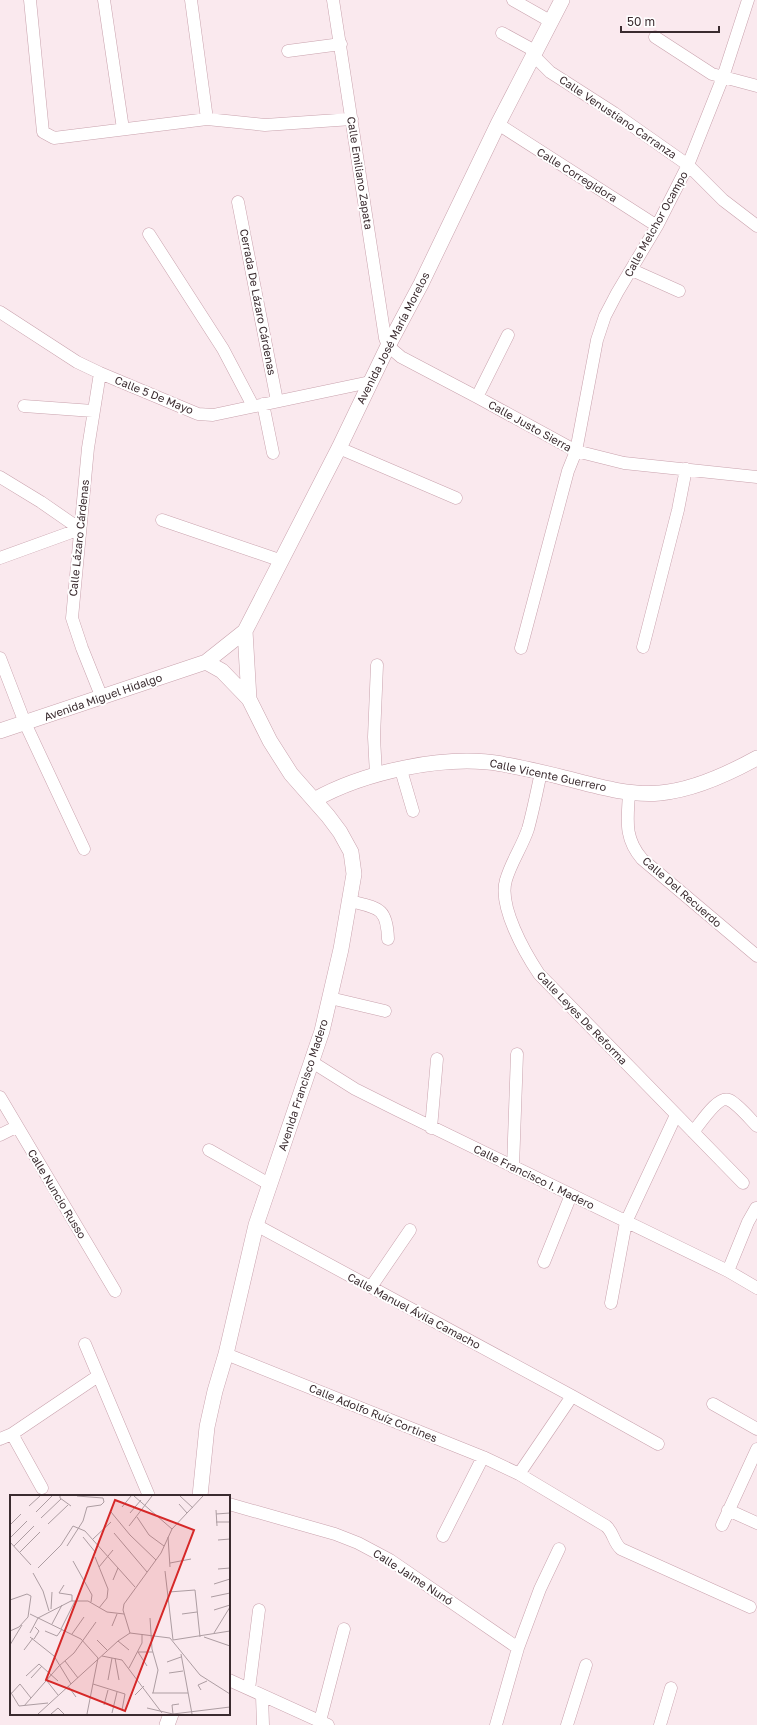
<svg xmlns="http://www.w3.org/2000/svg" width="757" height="1725" font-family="'Golos Text',sans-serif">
<rect width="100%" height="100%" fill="#fae9ee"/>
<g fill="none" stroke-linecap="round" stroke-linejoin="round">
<g stroke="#c9a2ad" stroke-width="13">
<path id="minor" d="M30 0 43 132 54 138 207 119 265 125 352 119
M104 0 123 129
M191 0 207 119
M333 0 385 338 388 346 401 357 477 397 576 451 624 463 757 477
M513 0 550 21
M502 33 535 51
M655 37 712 74 757 86
M288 51 341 44
M533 55 550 72 614 113 688 165 723 200 757 226
M498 124 657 226
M238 202 277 401
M149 234 223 349 253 406
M632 270 679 291
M0 312 77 362 100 373 198 414 213 415 370 382
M100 373 88 448 72 618 82 648 102 698
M477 397 508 335
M263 404 273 453
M24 406 93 411
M339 448 456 498
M0 477 41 502 80 529
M162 520 282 561
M0 558 80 529
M643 647 678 510 686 469
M521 648 568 471 576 451 597 340 605 316 617 293 657 226 688 165 723 77 748 0
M0 658 25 723 84 849
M401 770 413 811
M541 772C537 791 533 811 528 829 522 847 511 862 506 880 498 906 525 953 539 974L743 1183
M376 775 374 737 377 665
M629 792C628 818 623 837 642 859L757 956
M350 901C378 908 387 907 388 939
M330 998 385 1011
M312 1062 355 1089 397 1110 728 1271 757 1288
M0 1097 115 1291
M431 1128 437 1059
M693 1132C700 1124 718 1095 729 1100 738 1104 750 1119 757 1126
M0 1135 16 1127
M209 1150 269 1184
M513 1167 517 1054
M256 1225 572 1396 658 1444
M544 1262 571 1195
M728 1271 748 1222 756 1208
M371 1287 410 1230
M611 1303 626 1222 676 1115
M85 1344 149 1496
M226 1354 483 1457 519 1474 606 1526C614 1533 613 1542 621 1549L750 1607
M713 1404 757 1429
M12 1434 42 1488
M0 1439 12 1434 98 1376
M519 1474 572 1396
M229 1504 335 1534 358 1543 390 1560 518 1648
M728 1510 757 1523
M722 1525 757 1449
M443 1536 483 1457
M229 1680 328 1725
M249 1689 259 1610
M262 1696 263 1725
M320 1721 344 1629
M496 1725 518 1648 540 1589 559 1549
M567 1725 586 1665
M660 1725 671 1688"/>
</g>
<g stroke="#c9a2ad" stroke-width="16">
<path id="tertiary" d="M245 631 249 699
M0 731 206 662 245 631 339 448 388 346 421 284 498 124 562 0
M314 800C364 772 445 754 502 764 522 768 542 772 561 777 593 785 627 796 660 793 694 790 728 774 757 758
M200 1496 207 1427 215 1391 226 1354 256 1225 322 1031 341 949 354 874 351 852 340 832 328 816 291 774 270 741 249 699 222 671 206 662
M167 1725 171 1714"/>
</g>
<use href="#minor" stroke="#fff" stroke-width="12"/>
<use href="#tertiary" stroke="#fff" stroke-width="15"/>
</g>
<g text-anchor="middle" stroke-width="4" stroke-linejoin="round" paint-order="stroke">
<g font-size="11" fill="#3a2b2f" stroke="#fff">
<text transform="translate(618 117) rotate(34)" y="4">Calle Venustiano Carranza</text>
<text transform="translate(360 173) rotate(81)" y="4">Calle Emiliano Zapata</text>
<text transform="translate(577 175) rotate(32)" y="4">Calle Corregidora</text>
<text transform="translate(656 224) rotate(-61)" y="4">Calle Melchor Ocampo</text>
<text transform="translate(258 302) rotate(79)" y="4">Cerrada De Lázaro Cárdenas</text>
<text transform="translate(393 338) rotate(-63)" y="4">Avenida José María Morelos</text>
<text transform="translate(154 395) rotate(22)" y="4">Calle 5 De Mayo</text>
<text transform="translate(530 426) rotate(29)" y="4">Calle Justo Sierra</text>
<text transform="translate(79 538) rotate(-84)" y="4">Calle Lázaro Cárdenas</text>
<text transform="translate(103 697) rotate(-19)" y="4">Avenida Miguel Hidalgo</text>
<text transform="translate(548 775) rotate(12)" y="4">Calle Vicente Guerrero</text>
<text transform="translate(682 892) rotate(41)" y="4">Calle Del Recuerdo</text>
<text transform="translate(582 1018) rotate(46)" y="4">Calle Leyes De Reforma</text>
<text transform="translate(303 1085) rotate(-72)" y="4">Avenida Francisco Madero</text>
<text transform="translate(534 1177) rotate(26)" y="4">Calle Francisco I. Madero</text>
<text transform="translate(57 1194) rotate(59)" y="4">Calle Nuncio Russo</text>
<text transform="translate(414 1311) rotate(28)" y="4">Calle Manuel Ávila Camacho</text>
<text transform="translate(373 1413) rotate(22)" y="4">Calle Adolfo Ruíz Cortines</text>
<text transform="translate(413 1577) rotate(33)" y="4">Calle Jaime Nunó</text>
</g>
</g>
<g transform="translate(10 1495)">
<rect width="220" height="220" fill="#fae9ee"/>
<path fill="none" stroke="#ad9da2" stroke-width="1" d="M50 1V3L61 11M124 1 162 34M170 1 183 13M169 9 177 18M19 11 30 1M112 12 121 1M206 15 207 31M26 17 42 1M101 17 120 40 146 65M120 18 131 5M206 19 220 18M127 22 139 40 154 51M31 23 51 4M206 27H220M38 29 58 10M0 30 11 19M119 31 142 1M104 38 137 77M73 42 86 58M158 42 160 72M0 43 17 26M83 44 101 27M208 45 220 44M0 47 21 70M4 51 24 31M57 51 73 26 77 12 91 10 94 7 93 3 67 1M10 57 30 37M85 62 98 94 97 103 89 113M63 66 82 100 81 107M160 68 181 64M89 72 103 55M28 73 51 50 63 31 75 36 125 92M208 74 220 73M155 76 163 145 220 136M23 78 33 96 39 116M103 85 108 73M204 89 220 84M54 90 49 98 62 100V106M159 97 185 95 190 142M201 102 220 98M0 105 17 99 21 101M41 114 42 97M204 115 220 110M20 119 71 144 88 163 77 219M172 119 187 117M140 123 142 154 148 175 143 198M42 129 52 110M102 131 107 119M51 134 65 106M0 136 9 132 18 122 21 101M35 136 47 141 52 134M20 138 28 123 61 106H78L97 117 114 119M120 138 113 115 114 109 151 58 162 34 193 1M204 138 220 112M62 139 74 122M20 142 44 161 61 189M194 142 220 151M24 144 29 136 25 132M87 145 97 155M108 146 119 155M0 150 12 130M14 155 23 143M128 157 137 171M128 157H143M171 159 182 219M92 161 112 165 152 218M105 163 109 185M55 166 68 183M157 167 171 162M119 173 132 148V139M159 178 173 176M16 181 29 169 48 186M21 183 32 171M98 185 102 163M37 186 48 200M83 189 115 199 112 215M58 191 66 202M191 195 188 190 197 186M0 196 9 211 38 208M142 198H178M0 200 10 189 21 203M125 200 134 191M94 210 98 195M14 211 49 171 64 158 86 127M137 213 163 219 220 212M102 218 107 197M28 219 108 146 120 138 160 143 190 180 220 199M41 219 48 213 54 219M163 219 162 210 169 209"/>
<path fill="#d62828" fill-opacity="0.15" stroke="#d62828" stroke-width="2" d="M105 5 184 35 115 216 36 185Z"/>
<rect width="220" height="220" fill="none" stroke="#3a2b2f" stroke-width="2"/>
</g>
<path d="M621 26v6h98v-6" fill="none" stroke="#3a2b2f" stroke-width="2"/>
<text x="627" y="26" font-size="12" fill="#3a2b2f" stroke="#ffffff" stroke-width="3" paint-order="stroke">50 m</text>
</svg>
